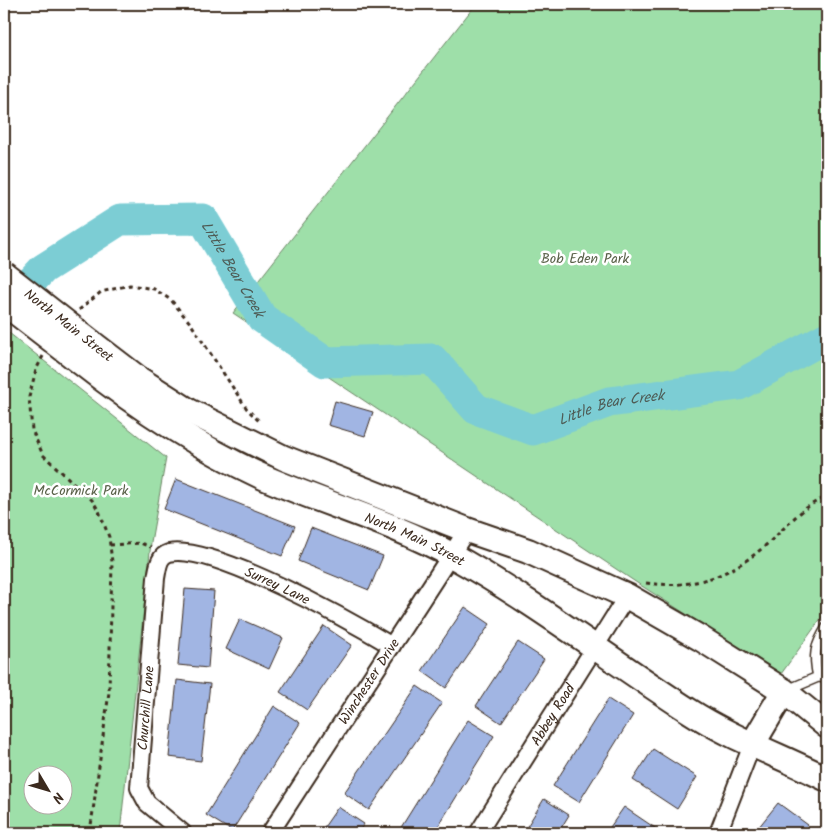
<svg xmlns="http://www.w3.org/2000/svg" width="831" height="837" font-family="Kalam,sans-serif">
<rect width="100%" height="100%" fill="#fff"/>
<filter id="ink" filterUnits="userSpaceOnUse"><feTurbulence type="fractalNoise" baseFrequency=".02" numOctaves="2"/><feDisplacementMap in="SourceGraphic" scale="10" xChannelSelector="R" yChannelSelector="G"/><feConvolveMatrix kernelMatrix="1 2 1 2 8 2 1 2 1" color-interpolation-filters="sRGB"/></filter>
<g filter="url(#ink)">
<path fill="#9edfa9" stroke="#6c8464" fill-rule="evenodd" d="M476 4H827V610L781 674 637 583 233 313Z
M4 329 166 458 151 542 120 833H4ZM32 774H62V804H32Z"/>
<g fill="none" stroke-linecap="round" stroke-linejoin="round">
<path stroke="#7ccdd4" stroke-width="31" id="s1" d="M4 311 43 269 120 220 203 219 262 318 325 362 432 359 476 409 533 430 609 402 739 385 827 337"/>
</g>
<path fill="#a1b5e3" stroke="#3b2a1e" d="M335 401 373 412 365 436 328 425Z
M176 479 295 526 282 556 164 509Z
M311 528 383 556 369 590 298 561Z
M185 589 214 591 208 668 178 665Z
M465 607 490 624 446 688 422 671Z
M240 619 283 638 269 669 226 649Z
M324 626 352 645 307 710 280 692Z
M518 642 544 659 501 723 476 706Z
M177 680 210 684 201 761 169 757Z
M417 686 442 703 369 810 344 793Z
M608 699 633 715 579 802 553 786Z
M274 706 300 723 232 831 206 815Z
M468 720 494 736 434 833H407L400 829Z
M653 749 697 777 677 809 633 780Z
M544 799 569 815 558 833H523Z
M778 803 808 825 802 833H754Z
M338 807 364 824 358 833H320Z
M624 807 661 832 660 833H606Z"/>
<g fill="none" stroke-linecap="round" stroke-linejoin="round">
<g stroke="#3b2a1e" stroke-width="12">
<path id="lane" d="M818 677C813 655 815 646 827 627
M785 691 818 677 827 678"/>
</g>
<g stroke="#3b2a1e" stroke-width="20">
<g id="street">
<path id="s2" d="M183 833 147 803 139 788 156 578C158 569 158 556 169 553 212 543 352 622 392 646"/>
<path id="s3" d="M270 833 467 530"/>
<path id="s4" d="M478 833 627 596"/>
<path d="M718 833 752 745"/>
</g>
</g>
<g stroke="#3b2a1e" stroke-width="28">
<g id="secondary">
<path d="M92 343 139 379 189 411 284 458 467 530 528 551 627 596 700 638 784 691 827 726"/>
<path id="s5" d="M79 361C135 405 196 446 261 476 324 504 393 522 453 556 535 602 609 659 688 710 731 738 781 756 827 779"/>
<path d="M752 745 784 691"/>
</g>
</g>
<path stroke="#3b2a1e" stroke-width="3" stroke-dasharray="4 4" stroke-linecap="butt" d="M79 310 101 292 130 285 154 289 171 300 191 324 247 409 260 422
M43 356 36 370 29 397 32 430 43 455 92 500 99 511 109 537 112 562 109 692 90 833
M110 545 140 543 151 547
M646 583C701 590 739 572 778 534 792 520 808 503 827 497"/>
<use href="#lane" stroke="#fff" stroke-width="9"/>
<use href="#street" stroke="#fff" stroke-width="16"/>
<use href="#secondary" stroke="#fff" stroke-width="24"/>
<g stroke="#3b2a1e" stroke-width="28" stroke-linecap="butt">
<path id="secondary-bridge" d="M4 274 92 343
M4 303 79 361"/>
</g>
<use href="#secondary-bridge" stroke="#fff" stroke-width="24"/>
</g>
</g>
<g text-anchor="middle" stroke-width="5" stroke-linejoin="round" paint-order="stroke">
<g font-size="14" fill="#596048" stroke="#fff">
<text x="585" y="263">Bob Eden Park</text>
<text x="81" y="495">McCormick Park</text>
</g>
<g font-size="14" fill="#3b2a1e" stroke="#fff">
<text transform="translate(69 325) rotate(38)" y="5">North Main Street</text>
<text dy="5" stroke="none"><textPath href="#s5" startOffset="382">North Main Street</textPath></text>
<text dy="5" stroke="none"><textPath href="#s2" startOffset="419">Surrey Lane</textPath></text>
<text dy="5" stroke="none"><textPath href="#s3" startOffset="181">Winchester Drive</textPath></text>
<text dy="5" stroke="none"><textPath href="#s2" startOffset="144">Churchill Lane</textPath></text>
<text dy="5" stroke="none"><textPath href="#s4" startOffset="140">Abbey Road</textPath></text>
</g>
<g font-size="15" font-style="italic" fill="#4e5b55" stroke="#fff">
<text dy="5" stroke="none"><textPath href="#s1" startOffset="290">Little Bear Creek</textPath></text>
<text dy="5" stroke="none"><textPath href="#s1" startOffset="740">Little Bear Creek</textPath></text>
</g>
</g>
<rect width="831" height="837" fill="none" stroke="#fff" stroke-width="20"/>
<rect x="10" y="10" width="811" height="817" fill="none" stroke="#3b2a1e" stroke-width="2" filter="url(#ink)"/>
<g transform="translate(48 790) rotate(128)"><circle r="24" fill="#ffffff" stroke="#b1aaa5"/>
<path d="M0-4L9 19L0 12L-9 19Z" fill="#3b2a1e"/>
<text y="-8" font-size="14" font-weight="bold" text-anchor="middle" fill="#3b2a1e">N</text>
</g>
</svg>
